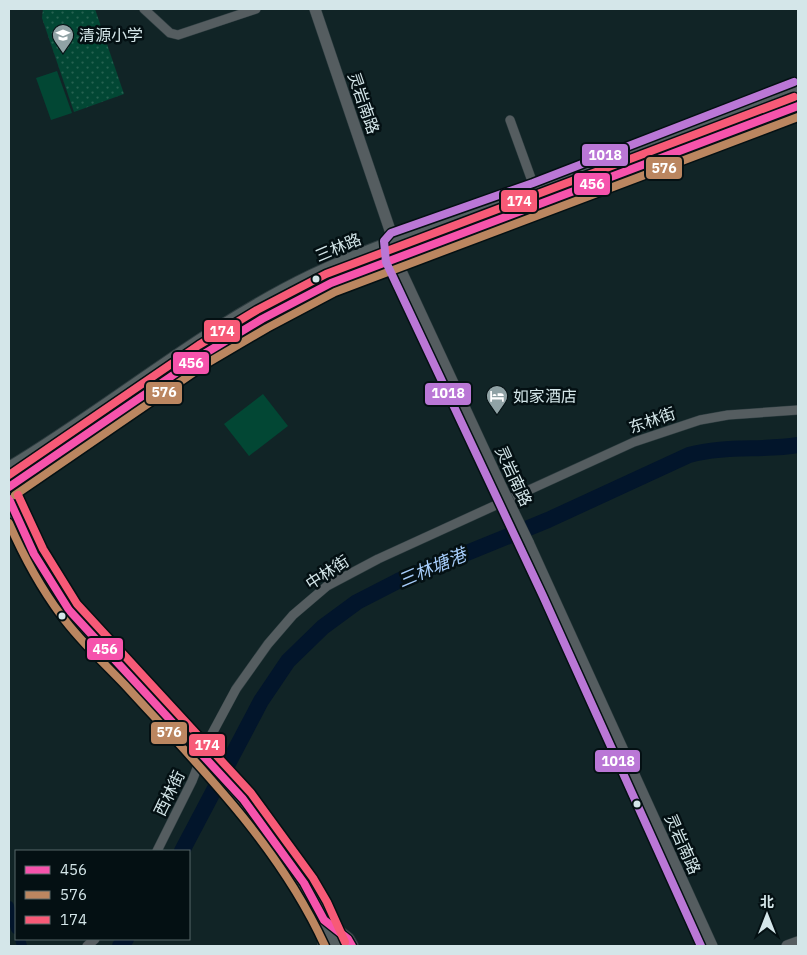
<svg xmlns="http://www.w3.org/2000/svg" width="807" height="955" font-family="'IBM Plex Sans','Noto Sans SC',sans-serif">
<defs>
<pattern id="park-dots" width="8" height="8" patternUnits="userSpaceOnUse" patternTransform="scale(1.25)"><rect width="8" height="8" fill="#024734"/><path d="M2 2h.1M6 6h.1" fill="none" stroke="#266251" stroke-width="1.8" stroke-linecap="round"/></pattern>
</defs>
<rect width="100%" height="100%" fill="#112426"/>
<path fill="#024734" d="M57 71 72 113 51 120 36 78Z
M263 394 288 426 249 456 224 424Z"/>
<path fill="url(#park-dots)" d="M43 9H95L124 94 74 112 42 18Z"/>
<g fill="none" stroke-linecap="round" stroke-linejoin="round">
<path stroke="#02152b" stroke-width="10" d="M9 906 16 929
M20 939 22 946"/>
<path stroke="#02152b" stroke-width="16" d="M182 851 261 701 288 661 323 627 357 602 398 581 548 520 689 455C725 445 762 451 798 445
M120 946 126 939"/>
<g stroke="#2e3d40" stroke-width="10">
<path id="minor" d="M144 9 170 33 178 35 256 9
M510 120 536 192
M157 851 192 781 207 743 236 689 268 644 293 615 327 586 378 559 634 442 700 420 728 415 798 410
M87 946 95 939"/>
</g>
<g stroke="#2e3d40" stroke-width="12">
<path id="tertiary" d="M315 9 394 242 395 258 498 480
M528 542 712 946
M787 946 798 942"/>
</g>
<g stroke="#2e3d40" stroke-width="14">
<path id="secondary" d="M9 468C111 407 203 328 311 276 382 242 460 219 534 192 623 160 710 125 798 91
M9 487 204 354 262 319 331 283 798 106
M9 499 34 554 69 610 195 746
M243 799 304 883 318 906 336 946
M326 922 348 939 352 946
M324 925V946"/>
</g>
<use href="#minor" stroke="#555d60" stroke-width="9"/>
<use href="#tertiary" stroke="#555d60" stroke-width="11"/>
<use href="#secondary" stroke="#556062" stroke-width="12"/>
<g stroke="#2e3d40" stroke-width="12" stroke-linecap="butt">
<path id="tertiary-bridge" d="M498 480 528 542"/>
</g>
<g stroke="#2e3d40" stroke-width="14" stroke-linecap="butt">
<path id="secondary-bridge" d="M195 746 243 799"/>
</g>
<use href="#tertiary-bridge" stroke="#555d60" stroke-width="11"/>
<use href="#secondary-bridge" stroke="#556062" stroke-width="12"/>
<g stroke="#041013" stroke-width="11">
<path id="bus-1" d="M9 487 204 354 262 319 331 283 798 106
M9 499 34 554 69 610 243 799 304 883 324 920 348 939 352 946"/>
</g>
<g stroke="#041013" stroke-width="11">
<path id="bus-2" d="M15 495 209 362 267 328 335 292 798 117
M9 523C23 555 40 587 61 615 79 640 104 663 125 685 199 766 279 845 325 946"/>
</g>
<g stroke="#041013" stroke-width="11">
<path id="bus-3" d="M9 475 199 345 257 310 326 274 794 97
M18 495 43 549 77 604 251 793 313 878 327 902 345 942"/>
</g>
<g stroke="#041013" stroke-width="11">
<path id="bus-4" d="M701 946 543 596 386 262 384 241 391 233 533 183 794 82"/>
</g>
<use href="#bus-1" stroke="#f653ac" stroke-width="8"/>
<use href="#bus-2" stroke="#bb8660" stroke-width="8"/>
<use href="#bus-3" stroke="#f75a77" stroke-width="8"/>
<use href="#bus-4" stroke="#ba77d6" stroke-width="8"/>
</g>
<defs>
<g id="school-pin" transform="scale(1.125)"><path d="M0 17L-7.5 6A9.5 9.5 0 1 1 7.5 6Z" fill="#90a2a5" stroke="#041013"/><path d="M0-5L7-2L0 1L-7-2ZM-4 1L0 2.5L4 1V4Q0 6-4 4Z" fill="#fff"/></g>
<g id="hotel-pin" transform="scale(1.125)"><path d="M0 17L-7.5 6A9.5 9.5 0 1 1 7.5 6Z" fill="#90a2a5" stroke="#041013"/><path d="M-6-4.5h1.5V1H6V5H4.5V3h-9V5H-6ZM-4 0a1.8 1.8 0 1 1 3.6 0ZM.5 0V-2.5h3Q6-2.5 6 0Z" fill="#fff"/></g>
</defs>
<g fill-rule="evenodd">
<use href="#school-pin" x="63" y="35"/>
<use href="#hotel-pin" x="497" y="396"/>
</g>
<g fill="#d4e6e9" stroke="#041013" stroke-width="2">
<circle cx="316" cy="279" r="4.5"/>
<circle cx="62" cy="616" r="4.5"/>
<circle cx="637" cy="804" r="4.5"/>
</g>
<g text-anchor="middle" stroke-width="5" stroke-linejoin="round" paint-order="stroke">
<g font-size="16" fill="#d4e6e9" stroke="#041013" text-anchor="start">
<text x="79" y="41">清源小学</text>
<text x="513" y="402">如家酒店</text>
</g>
<g font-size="16" fill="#d4e6e9" stroke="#041013">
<text transform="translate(364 103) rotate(71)" y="6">灵岩南路</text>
<text transform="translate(338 247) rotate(-23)" y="6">三林路</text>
<text transform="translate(652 420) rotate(-19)" y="6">东林街</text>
<text transform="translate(514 476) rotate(65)" y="6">灵岩南路</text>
<text transform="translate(327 572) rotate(-33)" y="6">中林街</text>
<text transform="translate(169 793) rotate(-64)" y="6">西林街</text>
<text transform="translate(683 844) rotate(66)" y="6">灵岩南路</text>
</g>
<g font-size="18" font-style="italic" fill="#a6cdfb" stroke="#041013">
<text transform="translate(432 568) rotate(-23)" y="6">三林塘港</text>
</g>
</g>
<g stroke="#041013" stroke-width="2">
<rect x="581" y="143" width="48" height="24" rx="5" fill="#ba77d6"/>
<rect x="645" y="156" width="38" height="24" rx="5" fill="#bb8660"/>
<rect x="573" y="172" width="38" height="24" rx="5" fill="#f653ac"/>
<rect x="500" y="189" width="38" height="24" rx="5" fill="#f75a77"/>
<rect x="203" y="319" width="38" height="24" rx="5" fill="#f75a77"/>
<rect x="172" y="351" width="38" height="24" rx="5" fill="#f653ac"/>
<rect x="145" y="381" width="38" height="24" rx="5" fill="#bb8660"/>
<rect x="424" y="382" width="48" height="24" rx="5" fill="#ba77d6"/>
<rect x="86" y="637" width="38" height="24" rx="5" fill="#f653ac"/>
<rect x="150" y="721" width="38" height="24" rx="5" fill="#bb8660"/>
<rect x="188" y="733" width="38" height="24" rx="5" fill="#f75a77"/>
<rect x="594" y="749" width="47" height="24" rx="5" fill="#ba77d6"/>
</g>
<g font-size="14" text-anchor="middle" font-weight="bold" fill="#fff">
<text x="605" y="160">1018</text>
<text x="664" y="173">576</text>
<text x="592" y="189">456</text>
<text x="519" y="206">174</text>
<text x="222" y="336">174</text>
<text x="191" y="368">456</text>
<text x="164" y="397">576</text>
<text x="448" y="398">1018</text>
<text x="105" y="654">456</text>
<text x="169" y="737">576</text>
<text x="207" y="750">174</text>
<text x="618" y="766">1018</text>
</g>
<rect width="807" height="955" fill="none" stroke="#d4e6e9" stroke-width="20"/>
<rect x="15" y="850" width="175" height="90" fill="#041013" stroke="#576669"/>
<rect x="25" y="866" width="25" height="8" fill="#f653ac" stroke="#576669"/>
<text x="60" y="875" font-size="15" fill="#d4e6e9">456</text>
<rect x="25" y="891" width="25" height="8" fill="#bb8660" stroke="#576669"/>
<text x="60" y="900" font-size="15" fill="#d4e6e9">576</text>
<rect x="25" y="916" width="25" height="8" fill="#f75a77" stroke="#576669"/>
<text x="60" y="925" font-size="15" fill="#d4e6e9">174</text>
<g transform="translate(767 915)" stroke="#041013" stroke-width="4" paint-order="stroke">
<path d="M0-4L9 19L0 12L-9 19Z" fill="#d4e6e9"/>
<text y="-8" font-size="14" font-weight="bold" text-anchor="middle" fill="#d4e6e9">北</text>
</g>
</svg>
